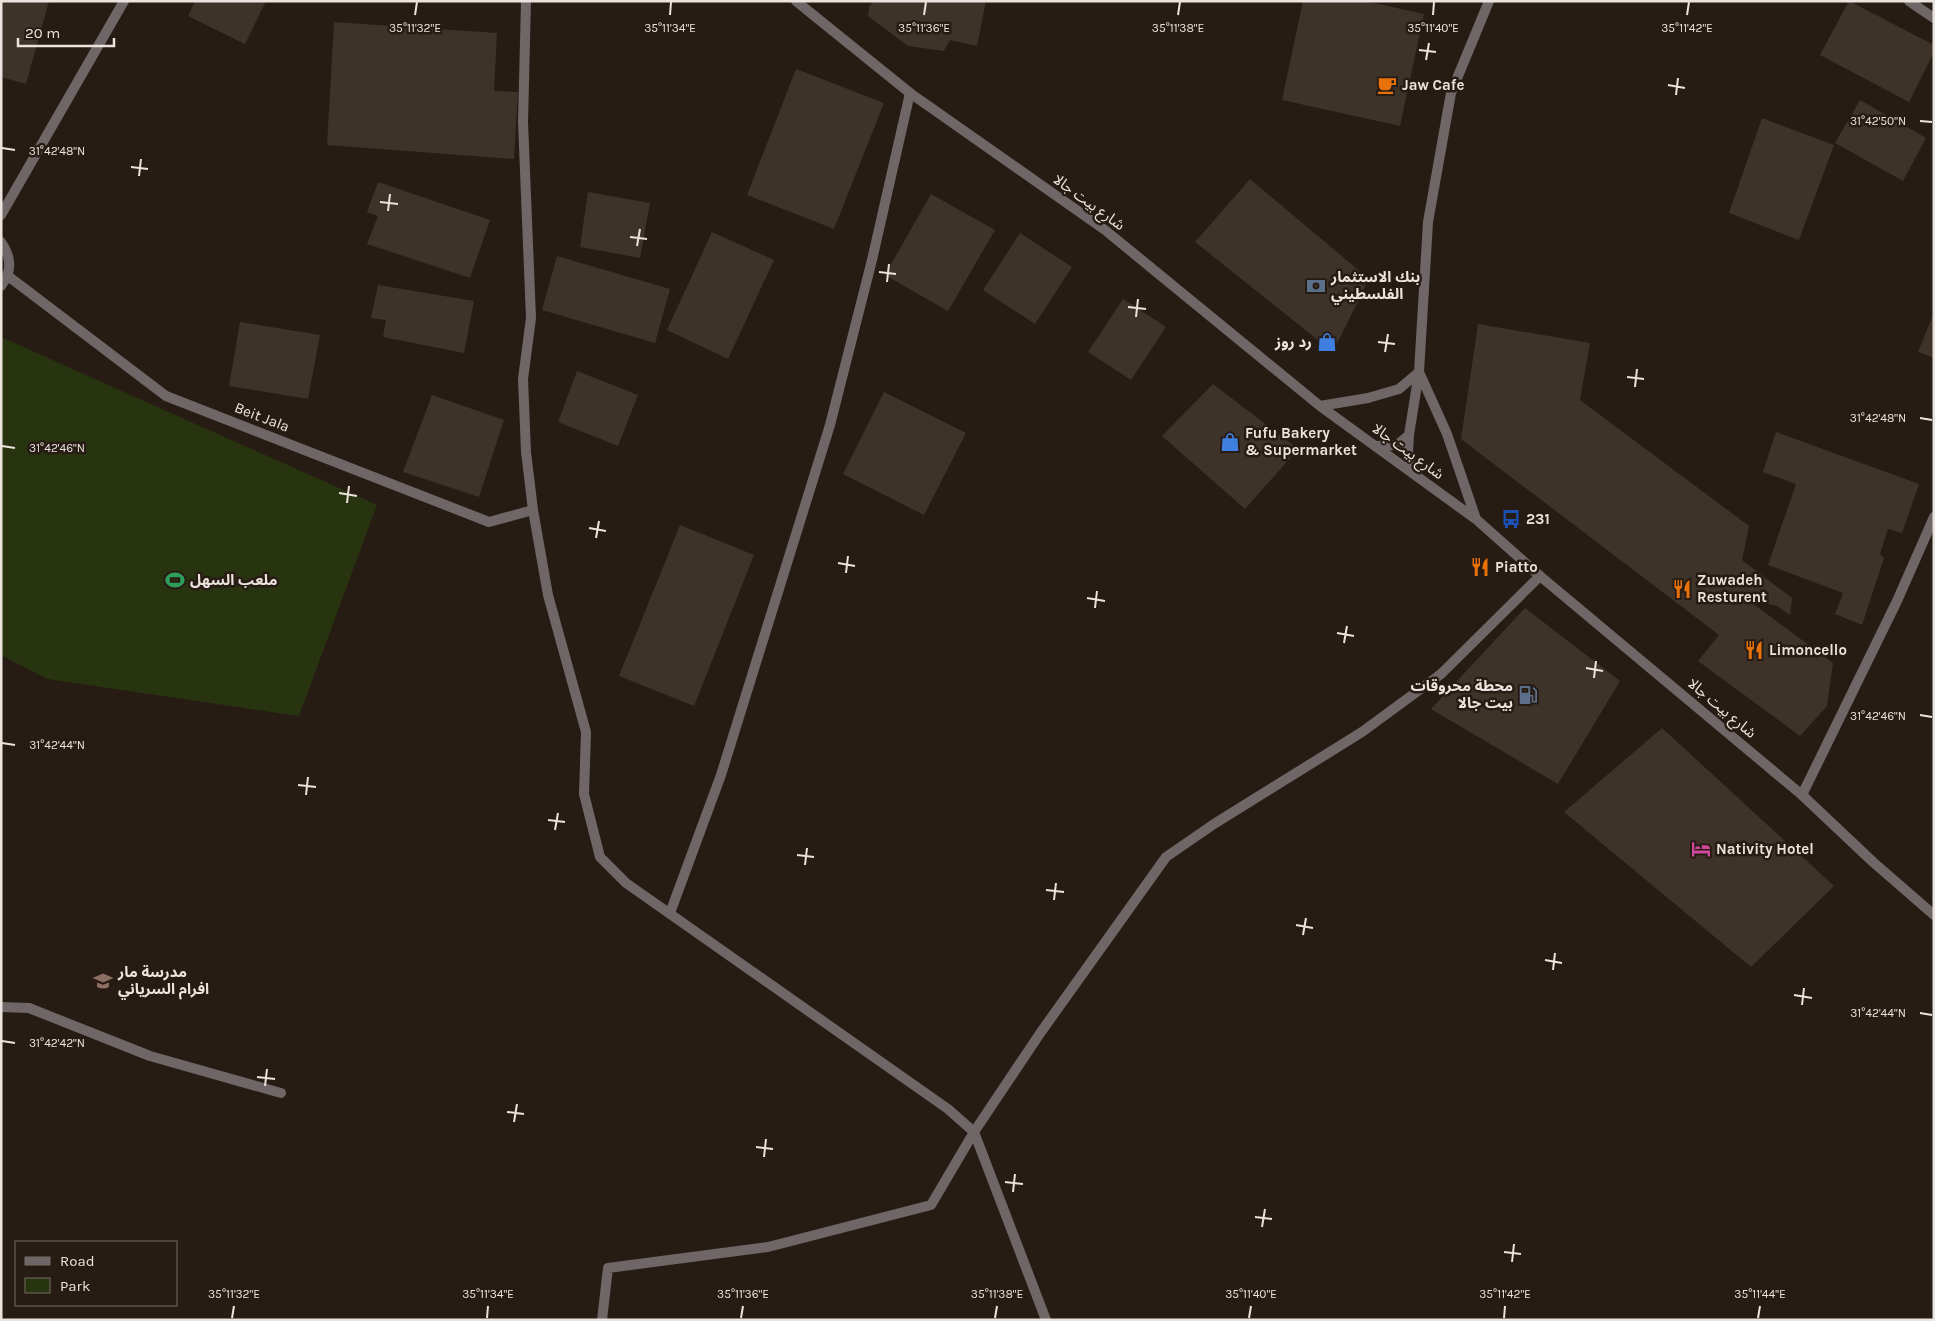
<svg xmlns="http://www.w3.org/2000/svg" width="1935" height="1321" font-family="Karla,'Noto Sans Arabic',sans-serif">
<rect width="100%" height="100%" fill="#271c14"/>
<path fill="#28330f" d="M1 337 377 505 299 716 47 679 1 655Z"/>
<path fill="#3e3329" d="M1 1H49L26 84 1 77Z
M195 1H266L245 44 188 16Z
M873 1H986L977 46 950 40 944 51 908 46 868 16 869 7Z
M1303 1H1365L1424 14 1400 126 1282 100Z
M1849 1 1934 45V52L1909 102 1820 55Z
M334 22 497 33 494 91 518 92 514 159 327 145Z
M796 69 884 103 834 229 747 195Z
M1860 100 1926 138 1903 181 1835 143Z
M1762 118 1834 145 1799 240 1729 213Z
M1250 179 1369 279 1333 352 1195 242Z
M378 182 490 220 470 278 367 244 378 216 367 212Z
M588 192 650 203 640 258 580 247Z
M931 194 995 230 948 311 885 275Z
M712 232 774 260 728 359 667 330Z
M1020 233 1072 267 1035 324 983 290Z
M557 256 670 289 655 343 542 310Z
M378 285 474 301 464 353 383 337 386 320 371 318Z
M1123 299 1166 327 1131 380 1088 352Z
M1934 313V358L1918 352Z
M240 322 320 335 308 399 229 386Z
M1478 324 1590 343 1580 400 1749 526 1742 560 1792 598 1790 615 1777 606 1748 600 1833 663 1827 706 1800 736 1698 661 1719 635 1461 439Z
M577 371 638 395 618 446 558 422Z
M1213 384 1298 449 1245 509 1162 436Z
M884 392 966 433 924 515 843 474Z
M432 395 504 420 479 497 403 472Z
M1776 432 1919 484 1902 533 1888 529 1880 554 1884 558 1862 625 1835 614 1843 593 1768 565 1796 484 1763 472Z
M680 525 754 555 694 706 619 676Z
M1525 608 1620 681 1558 784 1431 709Z
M1662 728 1834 886 1751 967 1564 812Z"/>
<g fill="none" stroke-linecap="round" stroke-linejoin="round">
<path stroke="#6f6767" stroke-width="10" d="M526 1 523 122 531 318 523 379 526 452 533 510 548 595 586 732 584 794 600 857 626 883 948 1109 974 1132 1046 1320
M1909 1 1934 18
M1802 795 1897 601 1934 517
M670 913 721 775 830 425 872 260 910 93
M1 1007 29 1008 150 1056 281 1093
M602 1320 608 1268 768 1247 931 1205 974 1132 1041 1032 1166 857 1214 824 1362 732 1441 674 1540 576"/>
<path stroke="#6f6767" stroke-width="10" d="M796 1 910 93 1105 230 1320 406 1477 520 1540 576 1802 795 1873 862 1934 915
M1 215 124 1
M1 242C12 258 12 271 1 286
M8 276 166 396 489 522 533 510
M1320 406 1368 398 1399 389 1419 372 1447 434 1476 519
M1377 446 1397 445 1409 435
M1414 472 1408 453 1409 435 1419 372 1428 222 1451 93 1489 1"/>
</g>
<path fill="none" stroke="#ebe3de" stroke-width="2" d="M415 15 417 2M670 15 671 2M924 15 926 2M1178 15 1180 2M1433 15 1434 2M1687 15 1689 2M1419 50 1436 52M1426 60 1429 43M1668 85 1685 88M1676 95 1678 78M1920 121 1932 122M2 148 15 150M131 167 148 169M139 176 141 159M380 202 398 204M388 211 390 194M630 237 647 239M637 246 640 229M879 272 896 274M887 282 889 264M1128 307 1146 309M1136 317 1138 299M1378 342 1395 344M1385 352 1388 334M1627 377 1644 379M1635 387 1637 369M1920 418 1932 420M2 446 15 448M339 493 357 496M347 503 349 486M589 528 606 531M596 538 599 521M838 563 855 566M846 573 848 556M1087 598 1105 601M1095 608 1097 591M1337 633 1354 636M1344 643 1347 626M1586 668 1603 671M1594 678 1596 661M1920 715 1932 717M2 743 15 745M298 785 316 787M306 795 308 777M548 820 565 822M555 830 558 813M797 855 814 857M805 865 807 848M1046 890 1064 892M1054 900 1056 883M1296 925 1313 928M1303 935 1306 918M1545 960 1562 963M1553 970 1555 953M1794 995 1812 998M1802 1005 1804 988M1920 1013 1932 1015M2 1041 15 1043M257 1077 275 1079M265 1086 267 1069M507 1112 524 1114M514 1122 517 1104M756 1147 773 1149M764 1157 766 1139M1005 1182 1023 1184M1013 1192 1015 1174M1255 1217 1272 1219M1262 1227 1265 1209M1504 1252 1521 1254M1512 1262 1514 1244M232 1318 234 1306M487 1318 488 1306M741 1318 743 1306M995 1318 997 1306M1249 1318 1251 1306M1504 1318 1505 1306M1758 1318 1760 1306"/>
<defs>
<g id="cafe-bare" transform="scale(1.5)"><path d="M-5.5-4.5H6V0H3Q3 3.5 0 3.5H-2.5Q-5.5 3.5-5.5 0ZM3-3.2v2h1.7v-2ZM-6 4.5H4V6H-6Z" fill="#e8710a" stroke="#271c14" stroke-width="2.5" paint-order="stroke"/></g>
<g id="bank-bare" transform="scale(1.5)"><path d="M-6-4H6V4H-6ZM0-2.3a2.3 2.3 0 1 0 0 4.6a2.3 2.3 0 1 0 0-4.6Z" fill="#5c6f8a" stroke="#271c14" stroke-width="2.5" paint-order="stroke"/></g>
<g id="shop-bare" transform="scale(1.5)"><path d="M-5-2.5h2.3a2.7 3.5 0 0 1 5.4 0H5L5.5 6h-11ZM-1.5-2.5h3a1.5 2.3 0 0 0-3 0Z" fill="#3f7fe0" stroke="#271c14" stroke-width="2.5" paint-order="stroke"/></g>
<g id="bus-bare" transform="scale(1.5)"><path d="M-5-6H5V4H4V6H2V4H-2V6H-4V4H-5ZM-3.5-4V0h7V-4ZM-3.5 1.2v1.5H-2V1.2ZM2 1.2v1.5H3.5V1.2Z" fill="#1a4fb4" stroke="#271c14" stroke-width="2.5" paint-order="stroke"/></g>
<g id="restaurant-bare" transform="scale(1.5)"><path d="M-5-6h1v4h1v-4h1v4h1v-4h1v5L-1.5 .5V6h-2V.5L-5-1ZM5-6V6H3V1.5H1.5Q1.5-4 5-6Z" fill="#e8710a" stroke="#271c14" stroke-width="2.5" paint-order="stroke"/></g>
<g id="stadium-bare" transform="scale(1.5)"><path d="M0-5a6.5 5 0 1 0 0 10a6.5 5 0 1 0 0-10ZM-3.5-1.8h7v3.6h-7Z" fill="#2e9e5b" stroke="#271c14" stroke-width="2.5" paint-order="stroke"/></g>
<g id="fuel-bare" transform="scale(1.5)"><path d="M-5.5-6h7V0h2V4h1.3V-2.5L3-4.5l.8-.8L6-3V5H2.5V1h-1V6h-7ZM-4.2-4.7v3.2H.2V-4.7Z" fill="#5c6f8a" stroke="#271c14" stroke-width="2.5" paint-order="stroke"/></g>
<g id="hotel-bare" transform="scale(1.5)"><path d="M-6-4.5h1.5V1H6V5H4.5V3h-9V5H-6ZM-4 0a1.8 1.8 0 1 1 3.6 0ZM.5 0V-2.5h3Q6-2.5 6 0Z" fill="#d1479c" stroke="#271c14" stroke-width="2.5" paint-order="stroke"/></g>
<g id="school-bare" transform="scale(1.5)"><path d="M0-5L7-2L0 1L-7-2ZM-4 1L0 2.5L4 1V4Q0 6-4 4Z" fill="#8d6e63" stroke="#271c14" stroke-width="2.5" paint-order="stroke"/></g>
</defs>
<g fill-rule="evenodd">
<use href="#cafe-bare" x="1387" y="85"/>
<use href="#bank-bare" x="1316" y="286"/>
<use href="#shop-bare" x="1327" y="342"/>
<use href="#shop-bare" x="1230" y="442"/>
<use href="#bus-bare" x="1511" y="519"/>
<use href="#restaurant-bare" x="1480" y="567"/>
<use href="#stadium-bare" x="175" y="580"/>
<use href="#restaurant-bare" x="1682" y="589"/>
<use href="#restaurant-bare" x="1754" y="650"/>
<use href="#fuel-bare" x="1528" y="695"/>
<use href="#hotel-bare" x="1701" y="849"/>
<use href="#school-bare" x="103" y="981"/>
</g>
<g text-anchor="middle" stroke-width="5" stroke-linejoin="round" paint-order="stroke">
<g font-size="15" font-weight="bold" fill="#ebe3de" stroke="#271c14" text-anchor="start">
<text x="1402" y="90">Jaw Cafe</text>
<text x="1331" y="282">بنك الاستثمار<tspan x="1331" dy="17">الفلسطيني</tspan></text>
<text x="1312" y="347" text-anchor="end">رد روز</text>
<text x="1245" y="438">Fufu Bakery<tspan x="1245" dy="17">&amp; Supermarket</tspan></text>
<text x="1526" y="524">231</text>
<text x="1495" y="572">Piatto</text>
<text x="190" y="585">ملعب السهل</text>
<text x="1697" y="585">Zuwadeh<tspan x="1697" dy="17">Resturent</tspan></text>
<text x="1769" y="655">Limoncello</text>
<text x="1513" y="691" text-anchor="end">محطة محروقات<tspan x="1513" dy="17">بيت جالا</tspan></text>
<text x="1716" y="854">Nativity Hotel</text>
<text x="118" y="977">مدرسة مار<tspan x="118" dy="17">افرام السرياني</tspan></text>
</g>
<g font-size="15" fill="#ebe3de" stroke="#271c14">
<text transform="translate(1089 202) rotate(36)" y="5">شارع بيت جالا</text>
<text transform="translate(262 417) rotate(21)" y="5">Beit Jala</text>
<text transform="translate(1408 451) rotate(36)" y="5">شارع بيت جالا</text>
<text transform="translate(1722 708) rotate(40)" y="5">شارع بيت جالا</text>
</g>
</g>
<g font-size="12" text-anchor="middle" fill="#ebe3de" stroke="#271c14" stroke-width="5" stroke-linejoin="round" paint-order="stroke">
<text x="415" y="32">35°11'32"E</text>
<text x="670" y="32">35°11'34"E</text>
<text x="924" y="32">35°11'36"E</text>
<text x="1178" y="32">35°11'38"E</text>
<text x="1433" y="32">35°11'40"E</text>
<text x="1687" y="32">35°11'42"E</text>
<text x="1878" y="125">31°42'50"N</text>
<text x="57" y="155">31°42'48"N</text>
<text x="1878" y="422">31°42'48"N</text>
<text x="57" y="452">31°42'46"N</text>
<text x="1878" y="720">31°42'46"N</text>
<text x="57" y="749">31°42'44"N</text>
<text x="1878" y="1017">31°42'44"N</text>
<text x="57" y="1047">31°42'42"N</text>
<text x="234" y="1298">35°11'32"E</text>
<text x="488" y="1298">35°11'34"E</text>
<text x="743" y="1298">35°11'36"E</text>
<text x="997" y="1298">35°11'38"E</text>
<text x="1251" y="1298">35°11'40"E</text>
<text x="1505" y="1298">35°11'42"E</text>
<text x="1760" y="1298">35°11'44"E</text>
</g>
<rect width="1935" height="1321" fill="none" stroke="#ebe3de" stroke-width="5"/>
<rect x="15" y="1241" width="162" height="65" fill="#271c14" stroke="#756c65"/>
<rect x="25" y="1257" width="25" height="8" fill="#6f6767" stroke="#756c65"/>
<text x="60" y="1266" font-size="15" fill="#ebe3de">Road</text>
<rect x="25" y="1278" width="25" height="15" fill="#28330f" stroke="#756c65"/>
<text x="60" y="1291" font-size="15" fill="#ebe3de">Park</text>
<path d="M18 38v8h96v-8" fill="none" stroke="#ebe3de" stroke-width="2.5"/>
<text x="25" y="38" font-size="15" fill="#ebe3de" stroke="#271c14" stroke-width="4" paint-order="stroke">20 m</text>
</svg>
